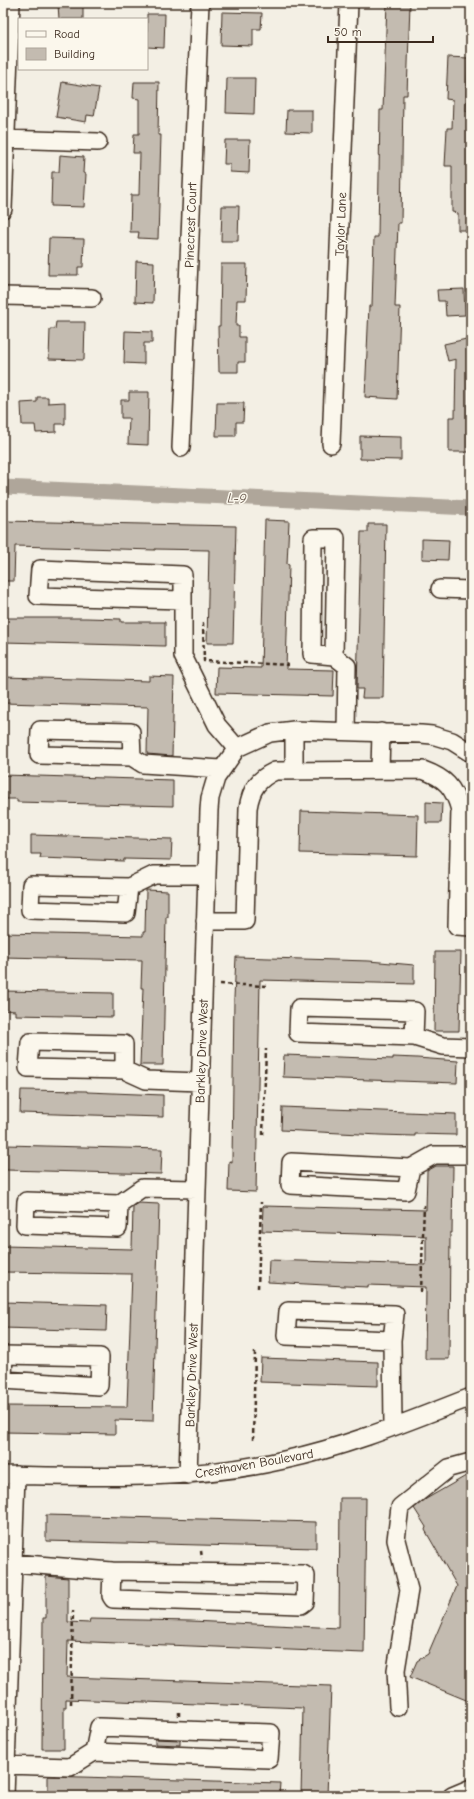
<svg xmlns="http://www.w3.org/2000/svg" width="474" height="1799" font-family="'Comic Neue',sans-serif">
<rect width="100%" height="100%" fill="#f3efe4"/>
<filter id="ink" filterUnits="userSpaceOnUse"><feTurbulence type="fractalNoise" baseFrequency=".025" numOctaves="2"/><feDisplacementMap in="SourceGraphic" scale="8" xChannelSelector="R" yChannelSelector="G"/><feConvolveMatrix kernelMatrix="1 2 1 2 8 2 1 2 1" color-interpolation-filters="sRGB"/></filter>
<g filter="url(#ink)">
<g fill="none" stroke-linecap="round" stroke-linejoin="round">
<path stroke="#afa69a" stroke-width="15" d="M3 487 471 508"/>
</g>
<path fill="#c3bbb0" stroke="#3b2a1e" d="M83 3V19H59L58 4Z
M387 3H410L407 95H403L401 223H398L395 307H400L397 399 365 397 369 306H372L374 237H378L380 110H383Z
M222 12 262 13 261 29H253V46L221 45Z
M147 14H165L164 48 147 47Z
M448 57 468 58 466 111H471L470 198H471V230H458V213L452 212V166H445L447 128H452L453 100 446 99Z
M227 78H255L254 114 226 113Z
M62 82 99 88 94 116 87 115 86 122 56 117Z
M134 82H159L158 135H161L158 239 138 238 139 232H130L131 195H139L140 153H133L134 134H139V99L133 98Z
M287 110H312V133L286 132Z
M225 140H250L249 173 230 172V164H224Z
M60 155 84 157 83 173 86 174 84 207 51 206 52 172H59Z
M222 206H239L238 241H221Z
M49 238 84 239 83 267H78V275H48Z
M136 261 154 262 153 303 135 302Z
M221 264H247L246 300H237L236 326H239V337H245V362H238V372H219L218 326H220Z
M464 289 465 315 446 316 445 301H438L437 290Z
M56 322H85L84 360 49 359 50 329H55Z
M125 331 152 332V343H144V364L124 363Z
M471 338V452H449V417H455L456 359 448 361 444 344Z
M129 392H149L148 445 128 444 129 418H121V400H129Z
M37 397H48V403L65 402V424H56V432L36 433 35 425H22L21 403 37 402Z
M217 403H244L243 422H236V436H216Z
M360 436 401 437V460L360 459Z
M265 520 289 521 287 564 289 565 286 669 334 670 333 696 216 693 217 667 261 668Z
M3 521 236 526 233 643H207L209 550 155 549V550L15 546 14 581H3Z
M368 524H386L383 698H362L363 689H357L361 532H368Z
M422 539 449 540 448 560 422 559Z
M3 618H86L121 619V622H165V646L3 642Z
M149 676 174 677 172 756 147 754 148 707 3 703V677L149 681Z
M3 775 173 780V806L17 802V799H3Z
M426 802 442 803 441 823H426Z
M301 811 418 815 417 856 300 853Z
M31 835 172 839 171 860 124 859V861L40 858 41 854H31Z
M146 890 168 891V917H166L163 1065H140L143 988H141L142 960 3 957V933L143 936V932H145Z
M435 952H461L459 1031H434Z
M236 957 369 961 414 965V984L260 980 256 1192 228 1191 229 1161 232 1162 234 998Z
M3 991 113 993V1017L15 1015V1011L3 1010Z
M284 1055 393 1059V1057L417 1058 458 1061 457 1083 283 1077Z
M21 1090 87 1091V1092L163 1095V1117L20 1113Z
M282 1107 456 1114V1135L415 1134V1136L380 1135 281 1130Z
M6 1145 162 1149 161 1174 6 1170Z
M436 1166H453L452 1233H450L449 1359H425L426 1287 368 1285V1287L345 1286 268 1282 269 1260 426 1265V1236L262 1231 263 1206 426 1210 427 1171Z
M138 1203 159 1204 153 1421 115 1420V1434L3 1432V1406L127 1407 132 1274 3 1272V1246L132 1249 133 1206Z
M3 1302 107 1305 106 1331 3 1328Z
M261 1358 378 1362V1386L260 1382Z
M471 1473V1702L410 1677 417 1661 428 1654 457 1586 425 1530 426 1527 414 1508 426 1499Z
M340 1498H366L364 1653 68 1641 67 1677 331 1686 327 1796H301L303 1708 66 1699V1707H64V1749H42L43 1618H46V1576L68 1578V1622L89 1623 90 1619 191 1621 339 1628Z
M46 1515 316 1522V1548L46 1541Z
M155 1739 180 1740V1745L155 1744Z
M48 1776 280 1783 279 1796H48Z"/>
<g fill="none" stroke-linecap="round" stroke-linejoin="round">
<g stroke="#3b2a1e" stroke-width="20">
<path id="minor" d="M3 139 98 142
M3 209 11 3
M3 296 92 298
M331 444 349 3
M181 448 200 3
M440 589 471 590
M182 600 38 596 40 569 183 575V656L217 725 237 748
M334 656 336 538H313L312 654 334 656 347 666 346 731
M294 730V770
M132 757 131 732 40 730 39 755 132 757 143 764 221 769
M380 770 381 732
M129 887 126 913 30 910 31 885 129 887 154 875H207
M205 921H245L248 808C251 789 258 779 275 771L423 770C445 778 454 787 460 810L457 926 471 927
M414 1037 415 1011 299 1008 298 1033 414 1037 443 1046 471 1047
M124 1070V1044L30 1042 28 1068 124 1070 146 1080 200 1082
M411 1168 406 1191 290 1185 291 1162 411 1168 434 1155H471
M119 1204 118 1228 25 1225 26 1201 119 1204 142 1188 197 1189
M392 1340 286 1336 288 1311 395 1314 392 1340 393 1427
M3 1377 4 1355 100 1357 99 1386 3 1380
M3 1475C97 1477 192 1481 284 1460 349 1446 409 1421 471 1397
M188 1475 209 810 210 798 216 778 237 748 270 733 294 730 421 734 432 735 452 741 471 753
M13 1563 112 1571 111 1596 113 1599 301 1605 305 1602 306 1576 303 1574 112 1571
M398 1707 396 1670 409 1590 396 1540 400 1507 449 1468 471 1462
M6 1765 70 1767 94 1752 269 1759 271 1733 99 1727 94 1752
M5 1796 16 1475
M452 1796 471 1788"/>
</g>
<path stroke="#3b2a1e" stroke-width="2.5" stroke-dasharray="4 3" stroke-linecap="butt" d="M203 623 204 661 290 665
M220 984 267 986
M263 1135 266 1049
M258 1288 261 1202
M421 1292 424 1205
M253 1440 255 1352
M201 1551 202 1558
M71 1704 73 1611
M179 1716V1709"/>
<use href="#minor" stroke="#fbf7ec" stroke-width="17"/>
</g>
</g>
<g text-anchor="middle" stroke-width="3" stroke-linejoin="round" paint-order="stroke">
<g font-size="13" fill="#3b2a1e" stroke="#fbf7ec">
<text transform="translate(340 224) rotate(-88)" y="5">Taylor Lane</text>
<text transform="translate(190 225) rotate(-88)" y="5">Pinecrest Court</text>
<text transform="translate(201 1051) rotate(-88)" y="5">Barkley Drive West</text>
<text transform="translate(191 1375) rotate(-88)" y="5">Barkley Drive West</text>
<text transform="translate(254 1463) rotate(-10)" y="5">Cresthaven Boulevard</text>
</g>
<g font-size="14" font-style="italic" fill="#645549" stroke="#fbf7ec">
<text transform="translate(237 498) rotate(3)" y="5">L-9</text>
</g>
</g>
<rect width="474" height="1799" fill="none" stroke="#fbf7ec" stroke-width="16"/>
<rect x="8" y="8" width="458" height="1783" fill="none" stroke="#3b2a1e" stroke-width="1.5" filter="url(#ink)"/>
<rect x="18" y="18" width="130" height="52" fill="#fbf7ec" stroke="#aea59a"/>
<rect x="26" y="31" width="20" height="6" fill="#fbf7ec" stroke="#aea59a"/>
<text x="54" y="38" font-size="12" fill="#3b2a1e">Road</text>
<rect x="26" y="48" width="20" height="12" fill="#c3bbb0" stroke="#aea59a"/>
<text x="54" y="58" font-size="12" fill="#3b2a1e">Building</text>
<path d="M328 36v6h105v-6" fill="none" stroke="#3b2a1e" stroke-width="2"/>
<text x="334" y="36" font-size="12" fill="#3b2a1e" stroke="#fbf7ec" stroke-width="3" paint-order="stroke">50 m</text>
</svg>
